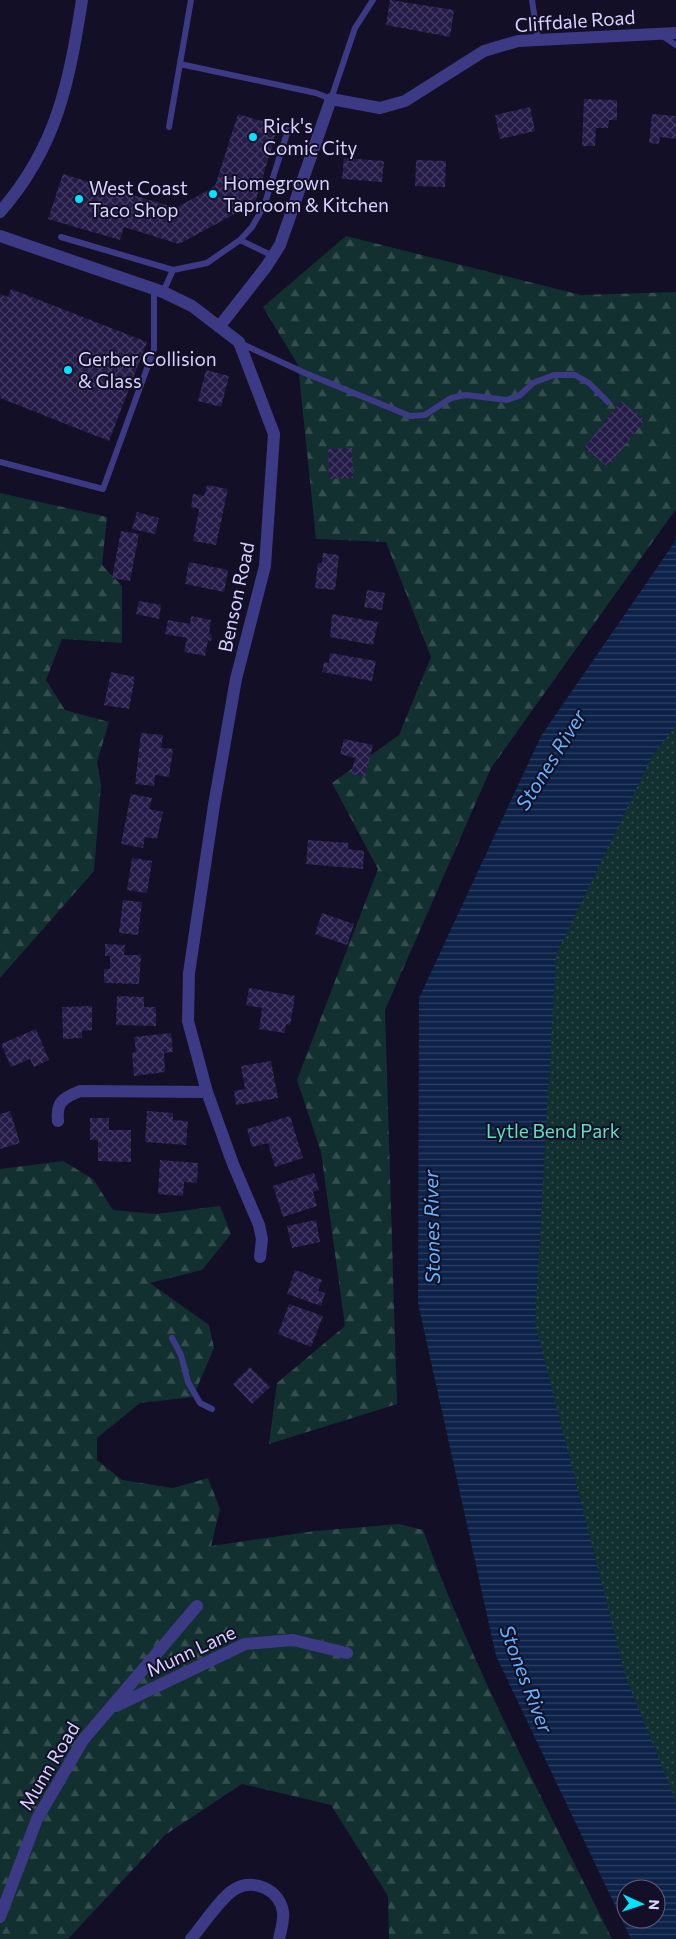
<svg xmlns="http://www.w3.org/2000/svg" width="676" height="1939" font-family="Commissioner,sans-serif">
<defs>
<pattern id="forest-firs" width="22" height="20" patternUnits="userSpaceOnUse" patternTransform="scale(1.25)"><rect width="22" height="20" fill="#12302f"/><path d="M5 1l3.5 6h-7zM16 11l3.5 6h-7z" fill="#344d4e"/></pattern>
<pattern id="park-dots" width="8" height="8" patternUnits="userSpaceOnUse" patternTransform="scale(1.25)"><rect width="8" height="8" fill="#12302f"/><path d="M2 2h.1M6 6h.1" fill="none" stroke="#344d4e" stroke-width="1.8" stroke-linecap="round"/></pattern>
<pattern id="water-rules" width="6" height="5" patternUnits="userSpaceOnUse" patternTransform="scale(1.25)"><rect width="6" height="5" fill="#0c2248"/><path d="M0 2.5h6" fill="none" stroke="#2f4163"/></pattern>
<pattern id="building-cross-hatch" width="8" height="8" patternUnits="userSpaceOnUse" patternTransform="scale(1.25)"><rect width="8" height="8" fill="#241b47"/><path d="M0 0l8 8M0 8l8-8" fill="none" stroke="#433b63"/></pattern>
</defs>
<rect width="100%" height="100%" fill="#130f26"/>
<path fill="url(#forest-firs)" d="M346 236 581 295 676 292V509L491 768 385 1010 397 1404 269 1444 277 1383 345 1326 321 1152 297 1080 378 869 332 783 399 735 431 657 386 542 316 539 298 365 263 307Z
M0 493 107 517 102 565 122 586V643L62 639 46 680 65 710 109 722 97 762 101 785 94 871 0 978Z
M63 1161 93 1179 113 1210 156 1214 220 1206 231 1234 202 1270 150 1283 209 1325 214 1348 193 1397 140 1403 97 1438V1460L122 1480 173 1488 208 1478 220 1509 211 1546 315 1531 399 1524 423 1530C474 1671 546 1805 612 1939H389L388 1896 331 1805 242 1784 165 1835 68 1939H0V1169Z"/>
<path fill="url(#park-dots)" d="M676 573V1939L656 1919V1889H626L508 1645 525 795Z"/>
<path fill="url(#water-rules)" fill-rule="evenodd" d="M676 540V726L652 756 556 955 535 1323 626 1678 676 1801V1939H631L496 1656 418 1303 419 998 541 736ZM626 1889H656V1919H626Z"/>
<path fill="url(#building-cross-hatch)" d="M390 0 454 10 450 37 386 25Z
M584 99 617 100V120H609L608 128H596L595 146H582Z
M530 107 535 131 500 139 495 115Z
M238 114 278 126 255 203 179 244 124 227 120 240 48 219 63 174 176 208 215 186Z
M652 114 676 116V139L660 137 659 144 649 143Z
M344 158 384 161 382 182 342 179Z
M416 160 446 161 445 187 415 186Z
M11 289 147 342 109 441 0 398V294L8 297Z
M206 370 229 376 221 407 198 401Z
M621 401 645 420 608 467 584 448Z
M352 448 353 478 329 479 328 449Z
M207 485 228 489 216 545 193 541 199 509 191 507 193 494 204 496Z
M137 512 159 518 155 534 132 529Z
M121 531 139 534 130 581 112 578Z
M323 553 339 555 335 590 315 588 318 563H322Z
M189 562 228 570 224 592 185 584Z
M367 590 385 593 382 610 364 607Z
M139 601 161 605 159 619 136 614Z
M332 614 378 622 373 645 330 637Z
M191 616 211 620 209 634H212L211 641 208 640 205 656 184 652 187 638 165 634 168 620 190 624Z
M330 653 376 661 372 681 322 672 324 662 329 663Z
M111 672 135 677 129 709 104 705Z
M141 733 163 735 161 748 173 749 169 777 155 775 154 786 135 784Z
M344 739 373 745 365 777 351 774 355 758 340 754Z
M131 794 152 798 149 809 163 812 157 839 145 837 143 848 121 844Z
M308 840 349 843 348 849 364 851 363 869 306 864Z
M132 858 152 861 147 893 127 890Z
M123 900 142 902 138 935 119 933Z
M322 913 354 924 347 945 315 934Z
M105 944 125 945 124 955H141L139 984 104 983V969H110V956H105Z
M249 988 295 996 290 1025 286 1024 285 1033 259 1029 262 1008 246 1005Z
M117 996 144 997V1007H156V1026L116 1025Z
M92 1006V1030L82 1031V1038L63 1039 62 1007Z
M36 1029 49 1060 34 1067 30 1059 11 1067 1 1044Z
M171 1033 173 1052 164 1053 165 1072 134 1076 132 1053 136 1052 134 1037Z
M271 1061 278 1098 236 1105 234 1091 245 1089 241 1066Z
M10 1111 20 1143 0 1149V1114Z
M147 1111 173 1113V1120L188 1121 186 1145 145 1142Z
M290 1116 303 1158 275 1167 268 1143 252 1147 247 1129Z
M90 1118H109V1130H131V1162L98 1161V1140H90Z
M160 1160 198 1163 197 1183 184 1182 183 1196 158 1194Z
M314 1173 319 1190 313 1192 317 1206 283 1217 273 1186Z
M316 1220 320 1242 292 1248 287 1226Z
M295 1270 322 1280 318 1291 325 1293 321 1306 287 1294Z
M289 1304 323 1316 311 1347 278 1334Z
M250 1367 270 1387 252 1404 233 1384Z"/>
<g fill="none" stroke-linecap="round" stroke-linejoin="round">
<path stroke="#3d3a85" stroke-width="6" d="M532 0 538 40
M661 35 676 45
M180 64 316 93 331 99 355 28 373 0
M169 127 191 0
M61 237 173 270
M240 240 273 256
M163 292 173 270 207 263 240 240 252 227 264 206 288 130
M240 343 305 373 410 416 425 415 451 398 466 395 507 400 519 396 533 383 554 375H575L589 383 608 402
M0 462 103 489 154 349V289
M172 1338 181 1355 188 1382 200 1403 212 1409"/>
<path stroke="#3d3a85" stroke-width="12" d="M0 212C57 147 69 83 82 0
M0 236 163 292 192 306 239 342 274 434 265 566 236 679 214 805 189 973 188 1021 207 1092 233 1164 259 1225 262 1239 260 1257
M219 327 266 267 280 245 331 99 380 108 405 101 484 51 518 41 676 33
M58 1121C56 1102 63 1098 80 1091L207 1092
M116 1706 245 1644 293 1640 347 1653
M0 1917 37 1819 83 1740 197 1606
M191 1939C203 1925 220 1898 235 1889 254 1878 280 1890 283 1912 284 1921 281 1930 279 1939"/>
</g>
<g fill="#00e5ff" stroke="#130f26" stroke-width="2">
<circle cx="253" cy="137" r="5"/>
<circle cx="213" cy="194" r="5"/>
<circle cx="79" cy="199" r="5"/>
<circle cx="68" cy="370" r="5"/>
</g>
<g text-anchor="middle" stroke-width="4" stroke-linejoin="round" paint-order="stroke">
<g font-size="19" fill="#d9d4ff" stroke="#130f26">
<text transform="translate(575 21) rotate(-4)" y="7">Cliffdale Road</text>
<text transform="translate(236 597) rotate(-78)" y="7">Benson Road</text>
<text transform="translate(191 1651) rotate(-25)" y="7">Munn Lane</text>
<text transform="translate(49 1766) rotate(-59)" y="7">Munn Road</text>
</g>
<g font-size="19" fill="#d9d4ff" stroke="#130f26" text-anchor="start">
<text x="263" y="133">Rick's<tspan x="263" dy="22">Comic City</tspan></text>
<text x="223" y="190">Homegrown<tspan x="223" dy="22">Taproom &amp; Kitchen</tspan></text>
<text x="89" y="195">West Coast<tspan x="89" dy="22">Taco Shop</tspan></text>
<text x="78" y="366">Gerber Collision<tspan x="78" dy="22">&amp; Glass</tspan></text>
</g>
<g font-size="19" fill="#5fe0c0" stroke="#130f26">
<text x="553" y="1138">Lytle Bend Park</text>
</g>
<g font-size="20" font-style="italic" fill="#62b6ff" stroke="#130f26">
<text transform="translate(551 760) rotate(-58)" y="7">Stones River</text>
<text transform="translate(432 1227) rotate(-91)" y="7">Stones River</text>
<text transform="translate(526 1679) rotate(69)" y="7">Stones River</text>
</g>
</g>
<g transform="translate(641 1904) rotate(93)"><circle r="24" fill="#130f26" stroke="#625e7d"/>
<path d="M0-4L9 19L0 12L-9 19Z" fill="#00e5ff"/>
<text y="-8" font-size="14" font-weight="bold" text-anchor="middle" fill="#d9d4ff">N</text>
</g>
</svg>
